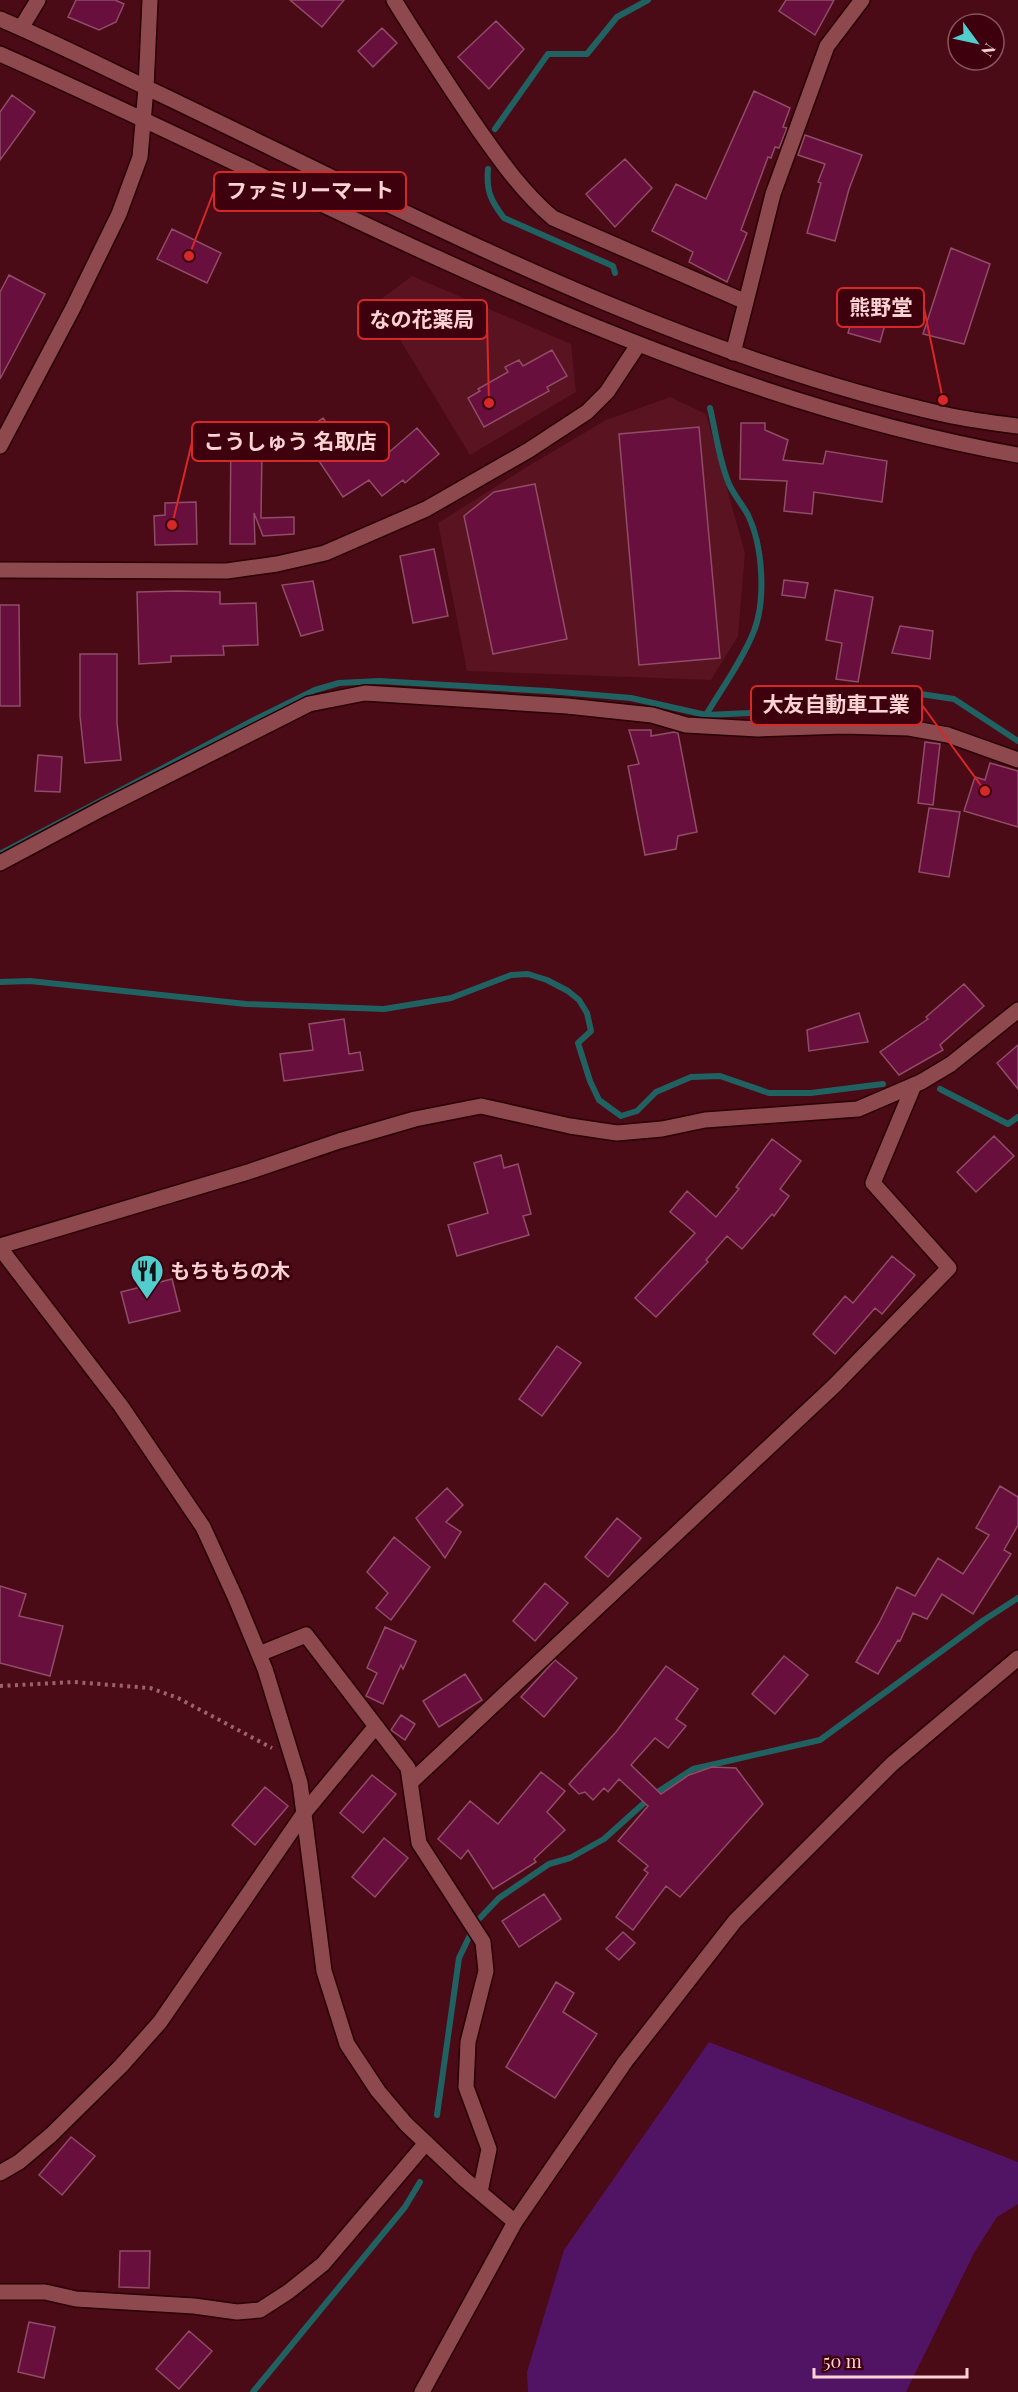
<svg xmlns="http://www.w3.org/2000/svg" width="1018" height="2392" font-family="'Playfair Display','Noto Sans JP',serif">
<rect width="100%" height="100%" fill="#4a0a16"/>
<path fill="#5a1320" d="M412 276 571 344 576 392 470 455 377 302Z
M670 397 706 414 745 553 738 636 711 680 467 671 438 523 530 465 606 420Z"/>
<path fill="#511465" d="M709 2042 1018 2162V2204L997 2217 974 2253 906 2392H528L527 2372 564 2250Z"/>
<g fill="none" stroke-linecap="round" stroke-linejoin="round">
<path stroke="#206161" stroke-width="6" d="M495 129 548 54H587L617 17 648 0
M488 169C486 191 491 201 504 218L613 266 615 273
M706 715C722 688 742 661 754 631 766 600 763 546 748 515 742 504 734 495 729 484 719 460 716 433 710 408
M0 854 256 719 315 690 339 683 379 681 548 691 631 698 706 715 749 713 907 692 954 699 1018 741
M0 982 30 981 246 1004 384 1009 451 998 511 975 528 974 547 980 568 991 579 1000 587 1013 591 1031 578 1043 590 1081 599 1100 621 1116 637 1111 656 1092 691 1077 720 1076 769 1093H811L883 1084
M940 1089 1008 1124 1018 1117
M480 1918 499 1898 549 1864 570 1858 604 1839 653 1795 693 1769 820 1740 984 1620 1018 1598
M437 2115 459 1958 471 1933
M253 2392 405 2207 420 2182"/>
</g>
<path fill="#690f3d" stroke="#8f4d67" stroke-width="1.5" d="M76 0H115L124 4 116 22 99 30 68 17Z
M290 0H344L322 27Z
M786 0H834L815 35 779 11Z
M496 21 524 49 489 89 458 57Z
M382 28 397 43 373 67 358 51Z
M754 91 790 108 783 127 787 128 779 148 775 147 771 158 768 157 741 230 747 233 727 282 689 262 693 252 652 231 676 184 706 199Z
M12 95 35 112 0 160V112Z
M805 135 862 155 849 189 835 241 807 233 821 183 818 182 825 164 798 155Z
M625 159 652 188 615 227 586 194Z
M172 229 221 253 207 283 157 259Z
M951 248 990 264 964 344 923 334Z
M9 275 45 294 0 379V292Z
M859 295 891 304 880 342 848 333Z
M552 350 567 376 547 387 549 391 484 427 468 398 480 391 478 389 508 372 505 367 519 360 523 366Z
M323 418 344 449 362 437 379 461 417 428 439 454 405 483 403 480 382 496 369 480 343 497 301 434Z
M741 423H765V430L788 440 783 460 823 464 826 451 887 461 882 502 814 492 812 514 784 511 787 481 740 479Z
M699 427 720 658 639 665 619 434Z
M231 428H248V449H262L261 518 294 517V534L263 536 254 513 255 544H230Z
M535 484 567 639 493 654 464 516 494 492Z
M196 502 197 544 155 545 154 516 165 515V503Z
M434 549 448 616 413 623 400 556Z
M784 580 808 583 805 598 782 595Z
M313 581 323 630 301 636 282 585Z
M835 590 873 597 858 682 836 679 842 643 826 640Z
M178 591 220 592V604L256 603 258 645 223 646 224 655 171 656V662L139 664 137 592Z
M0 605H19L20 706H0Z
M900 626 933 631 930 659 892 653Z
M80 654H117V723L121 760 85 763 80 716Z
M629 730H651V736L674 732 678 733 697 832 678 836 676 849 645 855 628 766 639 764Z
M925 742 940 744 933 805 918 803Z
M38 755 62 757 60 792 35 791Z
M990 763 1018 771V827L964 811 975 777 985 780Z
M929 808 960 812 949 877 919 872Z
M964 984 984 1006 940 1045 943 1050 899 1075 880 1052 928 1019 926 1017Z
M859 1013 868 1042 809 1051 807 1030Z
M344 1019 349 1054 360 1052 363 1070 284 1081 280 1054 313 1050 309 1024Z
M1018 1045V1089L997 1063Z
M994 1136 1014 1156 976 1192 957 1172Z
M772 1139 801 1161 780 1189 789 1196 774 1216 772 1214 742 1249 727 1236 706 1260 708 1262 656 1317 635 1298 695 1233 670 1212 687 1191 716 1217 739 1189 736 1187Z
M501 1155 504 1168 518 1164 531 1214 523 1216 529 1235 457 1256 448 1225 488 1213 474 1163Z
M892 1256 915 1275 882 1314 875 1308 835 1354 813 1334 845 1296 853 1303Z
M172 1279 180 1311 129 1323 121 1292Z
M557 1346 581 1363 542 1416 519 1399Z
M1000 1486 1018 1497V1525L1004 1550 1011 1554 973 1614 942 1594 927 1619 913 1613 900 1641 898 1640 878 1674 856 1662 879 1623 897 1587 915 1596 938 1558 963 1574 989 1535 976 1528Z
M447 1488 463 1505 446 1522 461 1532 445 1558 416 1518Z
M617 1518 641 1538 608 1577 585 1557Z
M394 1537 430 1567 391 1620 376 1608 388 1593 367 1572Z
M545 1583 568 1603 535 1641 513 1621Z
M0 1586 26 1594 19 1616 63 1626 50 1676 0 1663Z
M385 1627 416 1641 403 1669 401 1665 383 1704 366 1696 377 1673 367 1668Z
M784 1656 808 1675 775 1714 752 1694Z
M555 1660 577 1678 544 1717 521 1697Z
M666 1666 698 1689 676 1719 686 1726 668 1748 655 1738 631 1765 661 1794 689 1775 712 1767 736 1768 763 1804 680 1897 666 1886 633 1930 616 1917 648 1873 644 1870 648 1866 618 1841 648 1806 619 1779 608 1792 604 1788 593 1800 585 1792 579 1794 569 1784 616 1732Z
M465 1674 482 1700 439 1727 423 1701Z
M401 1715 415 1724 405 1740 391 1730Z
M541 1772 565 1791 547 1812 565 1830 534 1859 536 1862 493 1889 468 1850 461 1859 438 1839 470 1801 498 1824Z
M372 1775 396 1794 363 1833 340 1813Z
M265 1787 288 1806 255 1845 232 1825Z
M384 1838 408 1858 375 1897 352 1877Z
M544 1894 561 1919 519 1947 502 1921Z
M623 1932 635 1943 619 1960 606 1949Z
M556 1982 574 1993 563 2012 597 2034 555 2098 506 2067Z
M71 2137 95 2156 62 2195 39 2175Z
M120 2251H150L149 2288 119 2287Z
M29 2322 55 2327 44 2378 18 2372Z
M189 2331 212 2351 179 2389 156 2369Z"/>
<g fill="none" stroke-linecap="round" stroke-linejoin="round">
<g stroke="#280005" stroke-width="18">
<path id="street" d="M394 0C420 42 447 83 474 123 498 157 521 191 553 218L746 302 733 353
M21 28 38 0
M746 302 773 194 827 46 862 0
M0 863 103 808 309 704 365 693 567 706 652 715 686 725 758 729 844 726 909 728 948 735 1018 760
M259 1654 306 1635 408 1768 419 1843 483 1942 486 1971 468 2042 466 2087 489 2149 480 2192
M410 1783 834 1386 949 1268 873 1183 914 1085
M0 2173 19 2162 51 2135 121 2066 160 2022 304 1813 376 1726
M0 2292H45L76 2299 194 2306 237 2312 260 2310 288 2292 323 2264 426 2143
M422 2392 515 2222 625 2062 735 1921 892 1764 1018 1658"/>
</g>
<g stroke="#280005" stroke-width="18">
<path id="secondary" d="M0 19C54 42 107 69 160 94 415 216 670 353 947 415 970 420 994 423 1018 426
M0 54C334 201 655 390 1018 455
M0 446 73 308 119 214 140 157 146 88 150 0
M0 570 227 571 277 564 325 553 426 509 529 450 587 412 607 392 638 345
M0 1246 248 1172 339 1141 415 1119 481 1106 570 1126 617 1133 662 1129 705 1120 858 1109 921 1082 951 1064 1018 1010
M0 1248 121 1406 203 1527 236 1599 265 1669 300 1783 324 1971 347 2044 378 2091 406 2124 464 2179 515 2222"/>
</g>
<path stroke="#9a646b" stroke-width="4" stroke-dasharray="3 4.5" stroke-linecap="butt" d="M0 1686 74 1682 150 1688 178 1698 272 1748"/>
<use href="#street" stroke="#8e494e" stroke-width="15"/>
<use href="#secondary" stroke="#8e494e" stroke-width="15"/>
</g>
<defs>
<g id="restaurant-pin" transform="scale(1.725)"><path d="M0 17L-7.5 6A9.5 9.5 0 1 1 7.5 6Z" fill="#52cdce" stroke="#3e000d"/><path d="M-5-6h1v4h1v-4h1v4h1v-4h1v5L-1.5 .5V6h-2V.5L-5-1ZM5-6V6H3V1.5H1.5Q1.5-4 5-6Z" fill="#111"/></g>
</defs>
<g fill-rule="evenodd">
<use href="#restaurant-pin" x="147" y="1271"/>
</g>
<g text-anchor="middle" stroke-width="6" stroke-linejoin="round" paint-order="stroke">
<g font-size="20" font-weight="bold" fill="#fcd3d4" stroke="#3e000d" text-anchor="start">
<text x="170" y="1278">もちもちの木</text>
</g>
</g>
<path fill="none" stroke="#d62828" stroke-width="2" d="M189 256L214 191M943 400L924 308M489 403L487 320M172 525L192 442M985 791L922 705"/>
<g fill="#d62828" stroke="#3e000d" stroke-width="2">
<circle cx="189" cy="256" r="6"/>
<circle cx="943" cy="400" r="6"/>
<circle cx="489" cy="403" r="6"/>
<circle cx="172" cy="525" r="6"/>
<circle cx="985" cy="791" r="6"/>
</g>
<g fill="#3e000d" stroke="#d62828" stroke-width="2">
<rect x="214" y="172" width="192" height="39" rx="6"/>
<rect x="837" y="288" width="87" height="39" rx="6"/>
<rect x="358" y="300" width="129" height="39" rx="6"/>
<rect x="192" y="422" width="197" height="39" rx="6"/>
<rect x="751" y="686" width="171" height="39" rx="6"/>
</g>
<g font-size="21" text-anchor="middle" font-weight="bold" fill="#fcd3d4">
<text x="310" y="198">ファミリーマート</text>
<text x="881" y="315">熊野堂</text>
<text x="422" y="327">なの花薬局</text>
<text x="290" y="449">こうしゅう 名取店</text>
<text x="836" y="712">大友自動車工業</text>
</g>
<g transform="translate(976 42) rotate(123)"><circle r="28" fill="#3e000d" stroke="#8a545d" stroke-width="1.5"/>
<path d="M0-4.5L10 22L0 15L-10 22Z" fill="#52cdce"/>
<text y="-9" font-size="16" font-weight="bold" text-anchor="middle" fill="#fcd3d4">N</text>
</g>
<path d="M814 2368v9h153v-9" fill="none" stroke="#fcd3d4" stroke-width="3"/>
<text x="823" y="2368" font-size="18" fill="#fcd3d4" stroke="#3e000d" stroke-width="4.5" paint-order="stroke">50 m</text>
</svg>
